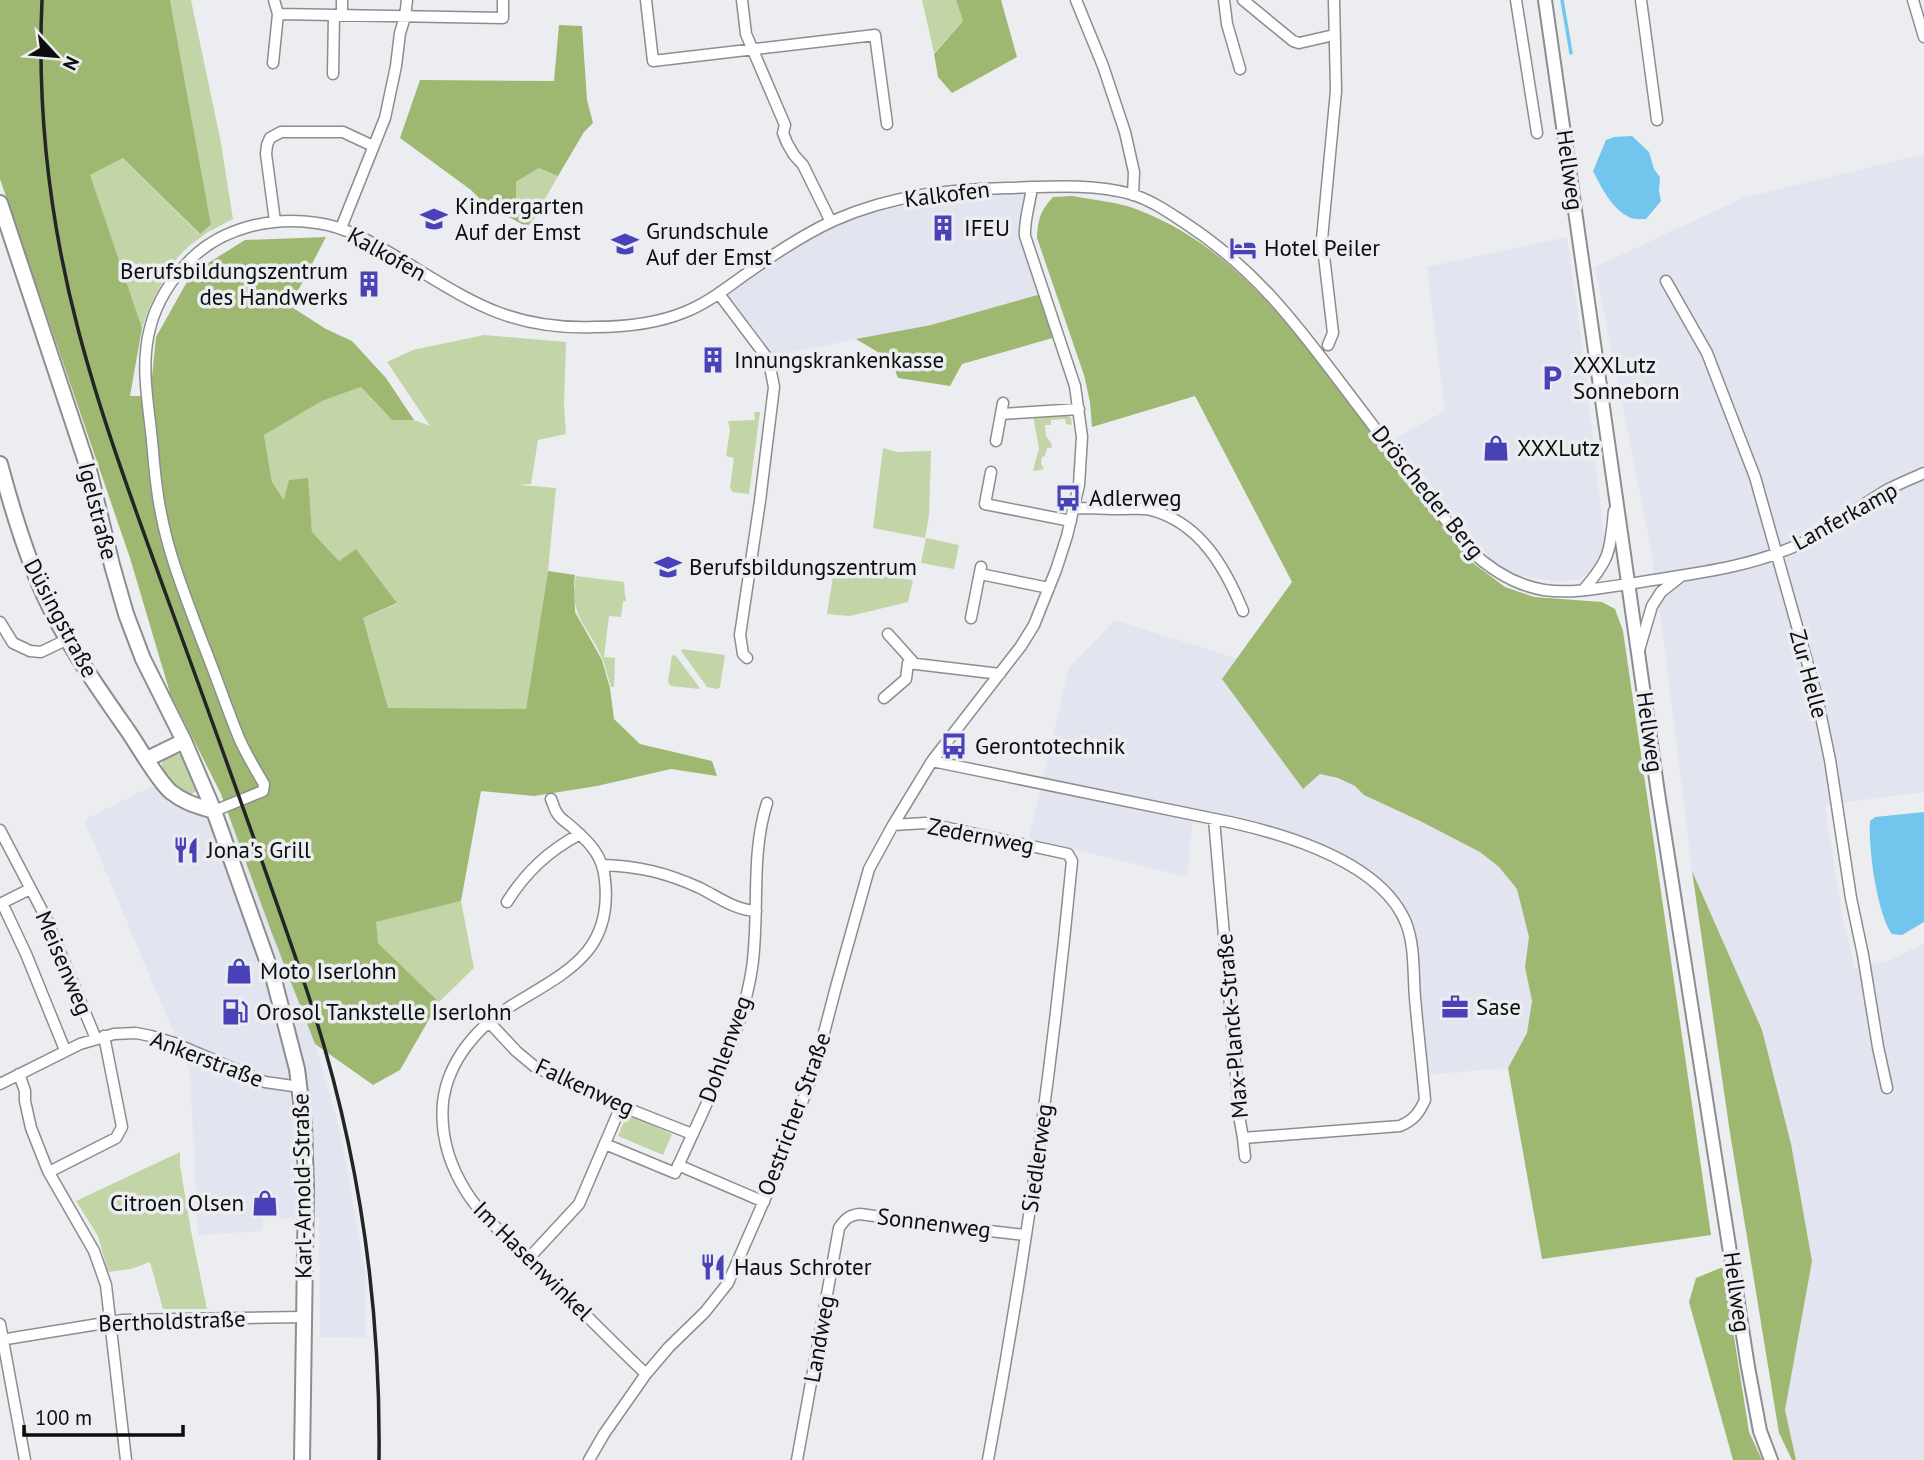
<svg xmlns="http://www.w3.org/2000/svg" width="1924" height="1460" font-family="'PT Sans',sans-serif">
<rect width="100%" height="100%" fill="#ecedf1"/>
<path fill="#e2e4f0" d="M1924 154V792L1825 805 1841 910 1855 968 1890 960 1924 944V1460H1796L1785 1410 1811 1261 1762 1030 1692 871 1666 657 1650 544 1595 267 1743 198Z
M1030 189 1022 224 1041 294 931 325 791 352 772 364 721 295 816 232 900 200Z
M1567 237 1581 335 1604 535 1602 555 1594 568 1580 579 1559 582 1516 575 1493 562 1394 439 1445 411 1427 267Z
M1115 620 1238 659 1222 680 1303 789 1320 774 1338 778 1355 786 1364 795 1420 821 1480 852 1499 867 1517 889 1529 937 1525 967 1532 1001 1527 1033 1508 1068 1424 1075 1413 949 1394 901 1320 848 1193 814 1187 877 1029 838 1069 668Z
M152 786 232 825 315 1044 340 1130 365 1271 366 1338 320 1337 319 1218 263 1219 262 1231 198 1235 190 1071 84 820Z"/>
<path fill="#c3d4a7" d="M170 0H191L221 143 233 219 208 232 189 246 177 258 175 264 159 288 150 306 142 328 89 175 123 158 199 234 211 226Z
M922 0H956L963 21 934 53Z
M539 168 558 176 535 217 516 204V182Z
M484 335 566 342 564 404 566 434 538 440 531 484 519 485 556 488 548 571 526 709H388L363 618 397 604 356 550 339 561 312 532 307 479 289 480 285 501 272 482 264 435 322 401 361 387 392 420H414L430 426 387 362 413 350Z
M754 412H760L749 494 732 492 730 487 734 458 726 456 730 430 728 421 755 420Z
M1066 414 1071 418 1072 425 1066 424 1065 419 1051 420V425H1045L1046 436 1051 443 1052 448H1047L1045 456 1042 457 1041 464 1044 469 1033 471 1039 448 1033 416Z
M883 448 897 452 931 451 929 516 925 538 873 528Z
M926 538 959 545 954 569 921 563Z
M834 570 913 580 908 602 850 616 827 614Z
M576 576 624 582 625 596H626V601H623L621 617 609 616 604 657 615 658 614 687H611C608 678 606 668 603 660 589 626 568 617 576 576Z
M682 649 725 655 720 687 717 689 707 687 681 651Z
M672 655 676 656 699 687V689L671 686 668 682Z
M176 753 181 755 195 789 196 791 192 794C181 794 160 774 162 763 163 757 171 755 176 753Z
M461 901 474 968 439 1002 378 943 375 922Z
M627 1114 672 1134 663 1155 618 1136Z
M180 1152V1165L191 1231 207 1309H163L150 1262 131 1269 108 1272 98 1236 76 1201Z"/>
<path fill="#9eb871" d="M0 0H170L211 225 200 234 123 158 90 175 142 328 130 396H150L156 337 192 273 245 240 326 237 290 306 326 329 352 341 386 378 414 420H392L361 387 322 401 264 435 272 482 284 500 289 480 308 478 312 532 339 561 356 549 397 603 363 618 388 708 526 709 548 571 575 575 574 584 575 612 602 660 610 688 614 719 640 744 712 761 717 776 671 769 597 786 534 796 481 791 461 901 376 922 378 943 439 1002 400 1070 373 1085 315 1044 271 931 221 794 170 693 130 558 0 179Z
M956 0H1001L1017 57 952 93 938 77 934 54 963 21Z
M559 25 582 26 587 100 593 123 584 132 558 176 539 168 516 182V204L535 217 527 227 484 203 471 190 400 138 420 80 554 81Z
M1073 196C1093 200 1117 202 1136 209 1235 247 1291 327 1352 408 1391 458 1430 509 1469 560L1505 587 1534 597 1602 602 1615 609 1623 631 1711 1235 1542 1259 1508 1068 1527 1033 1532 1001 1525 967 1529 937 1517 889 1499 867 1480 852 1420 821 1364 795 1355 786 1338 778 1320 774 1303 789 1222 679 1292 582 1195 396 1092 427 1090 402 1084 375 1037 238C1038 220 1040 211 1053 197Z
M1041 294 1056 337 962 364 950 386 898 378 891 360 856 339 931 325Z
M1692 871 1762 1030 1791 1144 1812 1261 1785 1410 1796 1460H1792L1779 1433 1730 1133Z
M1723 1267 1749 1432 1762 1460H1733L1689 1302 1696 1278Z"/>
<path fill="#72c6ee" d="M1632 136 1649 152 1654 169 1660 177 1659 191 1661 201 1646 219C1641 219 1633 220 1629 217 1612 209 1601 187 1593 171L1606 140 1614 137Z
M1924 812V922L1902 935 1892 934C1877 914 1868 847 1870 821L1875 817Z"/>
<g fill="none" stroke-linecap="round" stroke-linejoin="round">
<path stroke="#72c6ee" stroke-width="3.5" d="M1562 0 1571 53"/>
<g stroke="#8c8d90" stroke-width="13">
<path id="minor" d="M274 0 278 14 503 18V0
M342 0V15
M646 0 653 61 875 35 887 124
M742 0 746 34 785 125 783 133 787 143 794 155 803 165 831 222
M1076 0 1103 66 1125 132 1134 172 1133 195
M1224 0 1227 24 1240 69
M1243 0 1293 41 1299 43 1334 35
M1516 0 1537 133
M1641 0 1657 120
M1913 0 1924 37
M273 63 278 14
M333 74 334 15
M275 221 266 154 267 145 270 138 281 132H343L373 146
M341 228 385 118 396 66 400 33 405 17 407 0
M1666 281 1707 353 1755 477 1817 697 1830 760 1851 898 1863 955 1878 1047 1887 1088
M719 294 765 355 770 367 774 387 760 501 740 635 743 654 747 658
M1328 345 1333 333 1322 239 1336 91 1334 0
M1001 414 1079 409
M996 441 1003 403
M991 472 985 504 1071 521
M1074 508C1091 508 1107 509 1124 509 1133 509 1143 508 1151 510 1200 523 1225 567 1243 611
M980 574 1049 588
M1584 589C1611 558 1610 550 1614 511
M971 618 981 567
M0 622 13 643 30 651 41 652 68 639
M888 634 915 664
M1639 650 1652 606 1661 592 1680 577
M884 698 906 679 908 663 1000 674
M932 761 1234 823C1291 836 1382 864 1406 923 1415 946 1413 973 1415 998 1418 1032 1422 1066 1425 1100 1419 1113 1414 1120 1400 1126L1243 1138 1240 1121 1214 819
M551 799C553 803 554 809 557 813 560 819 568 823 573 828 590 843 603 856 605 880 613 954 564 973 511 1006 477 1027 448 1061 443 1102 440 1135 449 1165 467 1193 483 1218 507 1237 529 1258 568 1297 606 1336 646 1374
M214 811 263 791 264 784C255 769 246 754 239 738 226 706 215 673 202 641 187 600 169 557 161 513 155 486 154 458 151 431 147 396 141 362 150 328 157 300 172 278 192 258 224 227 274 216 317 223 348 227 376 245 402 260 470 301 510 330 594 327 624 327 656 324 685 312 708 303 726 288 746 274 774 254 804 234 835 220 892 195 945 190 1007 188 1047 187 1091 183 1131 194 1151 200 1168 212 1185 223 1254 268 1295 322 1343 386 1385 441 1426 497 1470 550 1491 570 1514 585 1544 590 1570 594 1602 588 1628 584 1688 574 1749 569 1804 542 1832 528 1858 507 1885 491 1898 484 1911 479 1924 473
M893 825 925 823 1068 854 1072 861C1053 1062 1025 1262 988 1460
M0 830 46 918 96 1039
M603 865C639 866 667 873 700 888 718 897 735 910 756 911
M507 902C526 872 548 851 580 834
M2 903 26 954 65 1050
M0 904 30 889
M489 1022 516 1051 534 1066 562 1080 621 1106 692 1134
M19 1074 25 1091V1101L31 1128 48 1171 94 1251 106 1285 126 1460
M0 1084 80 1044 114 1034 136 1033 151 1036 174 1043 265 1082 300 1087
M1243 1138 1245 1157
M605 1144 675 1173C704 1107 741 1040 752 968 760 914 750 856 767 803
M678 1165 764 1202
M49 1172 116 1138 122 1127 104 1036
M529 1258 579 1204 621 1106
M0 1324 25 1460
M0 1340 123 1320 303 1317
M589 1460 604 1434 646 1374 669 1347 705 1312 728 1283 767 1194 814 1071 836 987 869 869 893 825 932 761 1021 646 1034 625 1056 570 1067 536 1079 485 1082 437 1075 386 1025 236C1024 220 1030 204 1032 187
M797 1460 839 1228C845 1219 849 1215 860 1214L955 1227 1025 1235"/>
</g>
<g stroke="#8c8d90" stroke-width="16">
<path id="tertiary" d="M1545 0 1658 793 1748 1367 1760 1431 1771 1460"/>
</g>
<g stroke="#8c8d90" stroke-width="18">
<path id="secondary" d="M0 203 90 474 112 565 126 614 143 659 184 741 214 811 274 980 297 1069 304 1125 306 1187 302 1460
M0 464C12 509 25 553 44 595 66 643 98 688 128 731 139 747 158 781 171 792 185 803 198 806 214 811
M147 759 184 741"/>
</g>
<use href="#minor" stroke="#fff" stroke-width="10"/>
<use href="#tertiary" stroke="#fff" stroke-width="12"/>
<use href="#secondary" stroke="#fff" stroke-width="14"/>
<path stroke="#232425" stroke-width="3.5" d="M42 0C37 111 50 222 78 329 102 421 136 511 168 600 215 729 262 858 306 988 358 1143 381 1297 379 1460"/>
</g>
<defs>
<g id="school-bare" transform="scale(2.1)"><path d="M0-5L7-2L0 1L-7-2ZM-4 1L0 2.5L4 1V4Q0 6-4 4Z" fill="#4841b8" stroke="#ecedf1" stroke-width="2.5" paint-order="stroke"/></g>
<g id="building-bare" transform="scale(2.1)"><path d="M-4-6H4V6H1V3H-1V6H-4ZM-2.5-4.3h1.7v1.8h-1.7ZM.8-4.3h1.7v1.8H.8ZM-2.5-1h1.7V.8h-1.7ZM.8-1h1.7V.8H.8Z" fill="#4841b8" stroke="#ecedf1" stroke-width="2.5" paint-order="stroke"/></g>
<g id="hotel-bare" transform="scale(2.1)"><path d="M-6-4.5h1.5V1H6V5H4.5V3h-9V5H-6ZM-4 0a1.8 1.8 0 1 1 3.6 0ZM.5 0V-2.5h3Q6-2.5 6 0Z" fill="#4841b8" stroke="#ecedf1" stroke-width="2.5" paint-order="stroke"/></g>
<g id="parking-bare" transform="scale(2.1)"><path d="M-3.5-5.5H1a3.5 3.5 0 0 1 0 7H-1V5.5H-3.5ZM-1-3.4V-.6H.8a1.4 1.4 0 0 0 0-2.8Z" fill="#4841b8" stroke="#ecedf1" stroke-width="2.5" paint-order="stroke"/></g>
<g id="shop-bare" transform="scale(2.1)"><path d="M-5-2.5h2.3a2.7 3.5 0 0 1 5.4 0H5L5.5 6h-11ZM-1.5-2.5h3a1.5 2.3 0 0 0-3 0Z" fill="#4841b8" stroke="#ecedf1" stroke-width="2.5" paint-order="stroke"/></g>
<g id="bus-bare" transform="scale(2.1)"><path d="M-5-6H5V4H4V6H2V4H-2V6H-4V4H-5ZM-3.5-4V0h7V-4ZM-3.5 1.2v1.5H-2V1.2ZM2 1.2v1.5H3.5V1.2Z" fill="#4841b8" stroke="#ecedf1" stroke-width="2.5" paint-order="stroke"/></g>
<g id="university-bare" transform="scale(2.1)"><path d="M0-5L7-2L0 1L-7-2ZM-4 1L0 2.5L4 1V4Q0 6-4 4Z" fill="#4841b8" stroke="#ecedf1" stroke-width="2.5" paint-order="stroke"/></g>
<g id="restaurant-bare" transform="scale(2.1)"><path d="M-5-6h1v4h1v-4h1v4h1v-4h1v5L-1.5 .5V6h-2V.5L-5-1ZM5-6V6H3V1.5H1.5Q1.5-4 5-6Z" fill="#4841b8" stroke="#ecedf1" stroke-width="2.5" paint-order="stroke"/></g>
<g id="office-bare" transform="scale(2.1)"><path d="M-6-3h4V-5.5h4V-3h4V5H-6ZM-1-4.5V-3h2v-1.5ZM-6 0V1H6V0Z" fill="#4841b8" stroke="#ecedf1" stroke-width="2.5" paint-order="stroke"/></g>
<g id="fuel-bare" transform="scale(2.1)"><path d="M-5.5-6h7V0h2V4h1.3V-2.5L3-4.5l.8-.8L6-3V5H2.5V1h-1V6h-7ZM-4.2-4.7v3.2H.2V-4.7Z" fill="#4841b8" stroke="#ecedf1" stroke-width="2.5" paint-order="stroke"/></g>
</defs>
<g fill-rule="evenodd">
<use href="#school-bare" x="434" y="219"/>
<use href="#building-bare" x="943" y="228"/>
<use href="#school-bare" x="625" y="244"/>
<use href="#hotel-bare" x="1243" y="248"/>
<use href="#building-bare" x="369" y="284"/>
<use href="#building-bare" x="713" y="360"/>
<use href="#parking-bare" x="1552" y="378"/>
<use href="#shop-bare" x="1496" y="448"/>
<use href="#bus-bare" x="1068" y="498"/>
<use href="#university-bare" x="668" y="567"/>
<use href="#bus-bare" x="954" y="746"/>
<use href="#restaurant-bare" x="186" y="850"/>
<use href="#shop-bare" x="239" y="971"/>
<use href="#office-bare" x="1455" y="1007"/>
<use href="#fuel-bare" x="235" y="1012"/>
<use href="#shop-bare" x="265" y="1203"/>
<use href="#restaurant-bare" x="713" y="1267"/>
</g>
<g text-anchor="middle" stroke-width="7" stroke-linejoin="round" paint-order="stroke">
<g font-size="23" fill="#0c0d0e" stroke="#ecedf1">
<text transform="translate(1570 170) rotate(82)" y="8">Hellweg</text>
<text transform="translate(947 194) rotate(-7)" y="8">Kalkofen</text>
<text transform="translate(387 254) rotate(29)" y="8">Kalkofen</text>
<text transform="translate(1428 492) rotate(51)" y="8">Dröscheder Berg</text>
<text transform="translate(98 511) rotate(76)" y="8">Igelstraße</text>
<text transform="translate(1845 516) rotate(-29)" y="8">Lanferkamp</text>
<text transform="translate(61 618) rotate(62)" y="8">Düsingstraße</text>
<text transform="translate(1809 674) rotate(75)" y="8">Zur Helle</text>
<text transform="translate(1650 732) rotate(82)" y="8">Hellweg</text>
<text transform="translate(981 836) rotate(11)" y="8">Zedernweg</text>
<text transform="translate(64 963) rotate(67)" y="8">Meisenweg</text>
<text transform="translate(1232 1026) rotate(-95)" y="8">Max-Planck-Straße</text>
<text transform="translate(725 1049) rotate(-70)" y="8">Dohlenweg</text>
<text transform="translate(207 1059) rotate(21)" y="8">Ankerstraße</text>
<text transform="translate(585 1087) rotate(25)" y="8">Falkenweg</text>
<text transform="translate(794 1114) rotate(-70)" y="8">Oestricher Straße</text>
<text transform="translate(1037 1158) rotate(-82)" y="8">Siedlerweg</text>
<text transform="translate(302 1186) rotate(-91)" y="8">Karl-Arnold-Straße</text>
<text transform="translate(934 1223) rotate(7)" y="8">Sonnenweg</text>
<text transform="translate(533 1261) rotate(45)" y="8">Im Hasenwinkel</text>
<text transform="translate(1737 1292) rotate(82)" y="8">Hellweg</text>
<text transform="translate(172 1321) rotate(-2)" y="8">Bertholdstraße</text>
<text transform="translate(819 1339) rotate(-80)" y="8">Landweg</text>
</g>
<g font-size="23" fill="#0c0d0e" stroke="#ecedf1" text-anchor="start">
<text x="455" y="214">Kindergarten<tspan x="455" dy="26">Auf der Emst</tspan></text>
<text x="964" y="236">IFEU</text>
<text x="646" y="239">Grundschule<tspan x="646" dy="26">Auf der Emst</tspan></text>
<text x="1264" y="256">Hotel Peiler</text>
<text x="348" y="279" text-anchor="end">Berufsbildungszentrum<tspan x="348" dy="26">des Handwerks</tspan></text>
<text x="734" y="368">Innungskrankenkasse</text>
<text x="1573" y="373">XXXLutz<tspan x="1573" dy="26">Sonneborn</tspan></text>
<text x="1517" y="456">XXXLutz</text>
<text x="1089" y="506">Adlerweg</text>
<text x="689" y="575">Berufsbildungszentrum</text>
<text x="975" y="754">Gerontotechnik</text>
<text x="207" y="858">Jona's Grill</text>
<text x="260" y="979">Moto Iserlohn</text>
<text x="1476" y="1015">Sase</text>
<text x="256" y="1020">Orosol Tankstelle Iserlohn</text>
<text x="244" y="1211" text-anchor="end">Citroen Olsen</text>
<text x="734" y="1275">Haus Schroter</text>
</g>
</g>
<g transform="translate(56 56) rotate(116)" stroke="#ecedf1" stroke-width="5" paint-order="stroke">
<path d="M0-5L12 26L0 18L-12 26Z" fill="#0c0d0e"/>
<text y="-10" font-size="19" font-weight="bold" text-anchor="middle" fill="#0c0d0e">N</text>
</g>
<path d="M24 1425v10h159v-10" fill="none" stroke="#0c0d0e" stroke-width="3.5"/>
<text x="35" y="1425" font-size="21" fill="#0c0d0e" stroke="#ecedf1" stroke-width="5" paint-order="stroke">100 m</text>
</svg>
